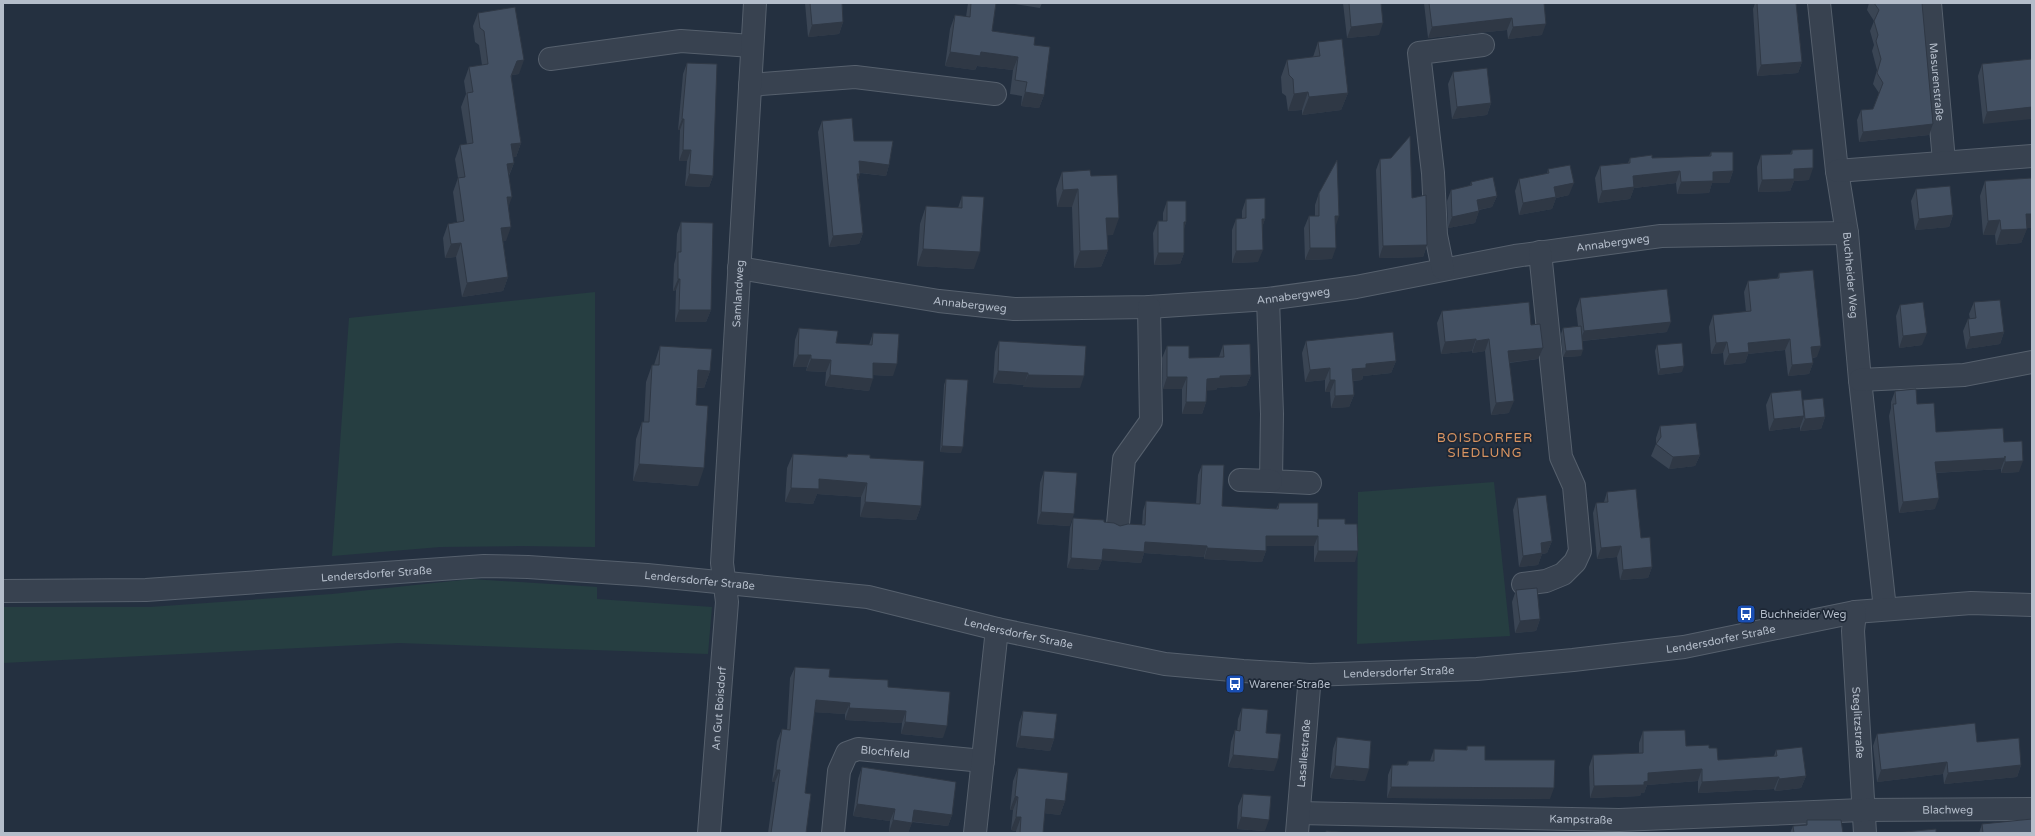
<svg xmlns="http://www.w3.org/2000/svg" width="2035" height="836" font-family="'Varela Round',sans-serif">
<rect width="100%" height="100%" fill="#243040"/>
<path fill="#263e41" d="M595 292V547L521 546 440 547 332 556 349 318Z
M1494 482 1510 636 1357 644 1358 492Z
M471 579 597 587V599L712 607 708 654 399 643 3 663V607H150L332 594Z"/>
<g fill="none" stroke-linecap="round" stroke-linejoin="round">
<g stroke="#56606d" stroke-width="24">
<g id="minor">
<path id="s1" d="M1819 3 1837 171 1847 233 1860 380 1885 609"/>
<path id="s2" d="M1930 3 1944 161"/>
<path d="M550 59 681 41 752 46"/>
<path d="M750 85 855 77 995 94"/>
<path d="M1837 171 2032 156"/>
<path id="s3" d="M739 268 939 301 1014 309 1149 307 1268 299 1356 287 1515 256 1661 236 1847 233"/>
<path d="M1443 269 1436 235 1433 173 1419 53 1483 45"/>
<path d="M1268 299 1272 414 1271 481 1310 483"/>
<path d="M1860 380 1964 375 2032 362"/>
<path d="M1240 480 1271 481"/>
<path d="M1118 524 1124 459 1151 421 1149 307"/>
<path d="M1523 584 1546 581 1563 574 1575 562 1580 551 1574 486 1561 457 1540 252"/>
<path id="s4" d="M3 591 146 590 484 566 528 567 647 575 868 597 997 629 1165 664 1243 671 1310 675 1477 669 1573 660 1684 647 1855 612 1971 603 2032 605"/>
<path id="s5" d="M1855 612 1853 631 1865 833"/>
<path id="s6" d="M1299 813 1619 820 1862 810 2032 809"/>
<path id="s7" d="M709 833 727 602 722 563 755 3"/>
<path id="s8" d="M833 833 839 771 847 753 858 749 983 761"/>
<path d="M975 833 997 629"/>
<path id="s9" d="M1297 833 1310 675"/>
</g>
</g>
<use href="#minor" stroke="#384250" stroke-width="22"/>
</g>
<path fill="#3a4554" d="M805 3H842L843 22 839 34 808 37Z
M968 3H996L992 31 1034 45 1044 95 1039 108 1021 106 1022 96 1010 94 1013 70 977 66 975 70 945 66 950 29 955 15 966 17Z
M1008 3H1042L1040 8Z
M1343 3H1381L1379 35 1347 38Z
M1424 3H1544L1542 35 1508 39 1507 30 1428 38Z
M1755 3H1796L1802 62 1798 73 1757 76 1753 9Z
M1869 3H1922L1933 124 1929 135 1859 142 1857 120 1861 110 1873 109 1879 93 1873 84 1877 70 1872 51 1874 45 1870 31 1874 21 1867 10Z
M478 13 519 74 512 75 511 78 521 143 516 157H513L514 163 509 176 508 206 506 241H503L508 277 503 291 462 297 456 257 445 258 443 238 448 224 457 222 453 192 458 178 455 159 460 145 467 144 461 107 466 94 464 81 469 67 482 65 479 45 475 42 473 26Z
M1318 42 1348 93 1341 110 1302 115V110L1288 111 1286 96 1282 93 1281 77 1287 60 1313 57Z
M2032 59 1983 124 1978 76 1982 64Z
M687 63 713 176 709 187 685 186 687 161H679L680 130H678L683 74Z
M1453 72 1491 103 1487 115 1452 119 1448 84Z
M822 121 854 141 889 165 886 176 860 173 858 180 863 233 859 244 829 247 818 132Z
M1792 150 1809 180 1794 181 1790 191 1758 192 1757 167 1761 155 1790 154Z
M1711 152 1733 171 1729 183H1712L1709 193 1677 194 1676 183 1634 188 1630 199 1598 203 1595 178 1600 166 1628 163 1630 158H1652L1709 156Z
M1380 159 1412 198 1427 245 1423 257 1379 258 1376 170Z
M1548 169 1569 195 1556 198 1552 209 1519 215 1515 191 1519 179 1547 174Z
M1062 172 1091 176 1113 235H1107L1108 250 1101 267 1074 268 1072 207H1057L1056 189Z
M2032 178V228H2027L2021 243 1996 245 1995 235H1983L1980 196 1985 181Z
M1471 182 1497 196 1492 207 1479 210 1475 223 1448 228 1447 201 1451 190 1470 186Z
M1916 189 1953 215 1949 227 1915 230 1911 201Z
M1319 193 1335 226 1332 259 1305 260 1304 228 1309 216H1315V205Z
M962 196 974 269 917 266 920 224 926 206 958 208Z
M1246 199 1265 219 1262 227 1258 262 1232 263V230L1236 219 1242 218V211Z
M1167 201 1186 222 1184 229V253L1180 264 1154 265 1153 233 1158 221H1163V213Z
M681 222 711 310 706 322H675L676 290 673 291 674 264 676 257 677 234Z
M1779 273 1817 357 1812 358 1813 363 1809 374 1788 376 1785 350 1748 354 1745 363 1724 365 1723 353 1711 354 1709 327 1713 315 1746 312 1744 292 1748 281 1777 279Z
M1580 298 1667 332 1582 341 1581 356 1563 357 1561 334 1563 328 1578 326 1576 309Z
M1974 302 2004 332 2000 344 1966 349 1963 331 1968 319H1970L1969 314Z
M1900 305 1922 345 1899 348 1896 316Z
M1442 311 1531 325 1543 348 1538 359 1509 363V413L1491 415 1485 351 1472 353V351L1441 354 1437 323Z
M799 328 836 343 869 345 873 333 893 376 873 375 869 391 825 386 826 372 806 371 807 367H793L795 340Z
M999 341 1080 388 1023 387 1024 385 993 383 995 352Z
M1306 341 1396 361 1391 373 1363 376 1362 380 1353 381 1354 395 1349 407 1331 408 1330 392H1325V380L1305 382 1302 353Z
M1223 345 1251 375 1246 386 1217 388 1216 390H1207L1206 402 1202 414H1182V389H1163L1162 358 1167 346 1189 358 1219 357Z
M1657 345 1682 372 1658 375 1655 351Z
M660 346 710 371 704 388H697L696 405 698 486 633 481 636 439 642 422H644L646 382 652 365H654Z
M946 379 961 453 940 452 944 385Z
M1895 391 1917 404 1936 432 2004 442 2019 472 2001 473V469L1936 473 1935 509 1899 513 1889 416 1891 408V402Z
M1771 393 1803 402V400L1825 417 1821 429 1800 431V426V427L1769 431 1766 405Z
M1660 426 1700 455 1695 466 1669 469 1651 456 1656 444V438Z
M793 454 846 457 848 454 870 458 921 506 916 520 860 517 861 497 817 494 813 504 785 502 787 468Z
M1202 465 1222 506 1276 509 1279 503 1318 519 1345 524 1355 562H1314V546H1266V551L1262 562 1204 559V557L1144 553 1141 563 1102 560 1098 570 1067 568 1070 528 1073 518 1104 522 1120 526 1142 525 1143 511 1146 501 1196 504 1198 475Z
M1044 471 1070 526 1037 524 1040 483Z
M1607 492 1641 538 1652 567 1648 578 1620 580 1617 557 1597 559 1593 513 1596 503 1604 502Z
M1517 498 1552 541 1547 553 1542 554 1538 565 1519 567 1513 510Z
M1516 590 1540 619 1536 631 1515 633 1512 602Z
M795 667 829 677 888 687 943 738 901 734 902 723 845 720V714L814 712 805 793 806 833H768L775 782H772L777 741 782 729 787 730 790 678Z
M1242 708 1266 733 1274 771 1228 767 1231 742 1235 730 1237 731 1238 719Z
M1023 711 1054 739 1050 751 1016 747 1019 723Z
M1643 731 1686 746 1709 748 1718 760 1774 756 1776 750 1806 776 1801 788 1775 791 1774 789 1698 793V781L1647 785 1644 793H1641L1640 796 1590 798 1589 767 1593 755 1639 753V743Z
M1877 734 1977 742 2021 765 2017 777 1944 784 1943 774 1877 782 1873 746Z
M1337 737 1365 781 1330 778 1333 749Z
M1467 746 1485 760 1550 799 1387 798 1388 775 1392 765H1406L1408 761H1430L1434 749 1466 750Z
M862 767 952 815 948 826 912 822 908 833H898L889 832 890 821 853 816 858 779Z
M1018 768 1065 801 1060 815 1044 813 1043 833H1016V831L1011 830 1013 810H1010L1013 781Z
M1243 794 1265 831 1237 829 1238 806Z
M1807 820 1843 833H1790L1793 826 1805 825Z
M1982 824 2032 833H1979Z"/>
<path fill="#2f3845" d="M1512 18 1507 30 1428 38 1432 27Z
M843 22 839 34 808 37 812 25Z
M1383 23 1379 35 1347 38 1351 27Z
M1546 24 1542 35 1508 39 1513 27Z
M950 52H981L1018 57 1013 70 977 66 975 70 945 66Z
M524 60 519 74 512 75 506 90 517 61Z
M1802 62 1798 73 1757 76 1761 65Z
M1025 92 1044 95 1039 108 1021 106Z
M1308 92 1302 110 1288 111 1294 94Z
M1348 93 1341 110 1302 115 1309 97Z
M1491 103 1487 115 1452 119 1457 107Z
M2032 107V119L1983 124 1987 112Z
M682 119H684L680 130H678Z
M1933 124 1929 135 1859 142 1863 132Z
M521 143 516 157 506 158 511 144Z
M683 150H691L687 161H679Z
M859 161 889 165 886 176 855 172Z
M514 163 508 177 507 164Z
M1813 168 1809 180 1794 181 1790 191 1758 192 1762 180 1794 169Z
M1680 171 1676 183 1634 188 1630 199 1598 203 1602 191 1633 176Z
M1733 171 1729 183H1712L1709 193 1677 194 1681 182 1713 172Z
M689 174 713 176 709 187 685 186Z
M857 174H860L856 185Z
M1574 183 1569 195 1556 198 1552 209 1519 215 1523 203 1554 187Z
M1078 189 1072 207H1057L1063 190Z
M1497 196 1492 207 1472 211 1477 200Z
M507 197H512L507 211Z
M1479 211 1475 223 1448 228 1452 217Z
M2026 214H2032V228H2021Z
M1953 215 1949 227 1915 230 1919 219Z
M1335 216H1339L1335 228Z
M1106 218H1119L1113 235 1100 236Z
M1262 219H1265L1261 231Z
M2000 220 1995 235H1983L1988 221Z
M1184 222H1186L1182 234Z
M511 227 506 241 496 242 501 228Z
M2027 229 2021 243 1996 245 2001 230Z
M863 233 859 244 829 247 833 236Z
M461 243 456 257 445 258 451 244Z
M1427 245 1423 257 1379 258 1383 246Z
M1310 248H1336L1332 259 1305 260Z
M923 249 980 252 974 269 917 266Z
M1108 250 1101 267 1074 268 1080 251Z
M1263 250 1258 262 1232 263 1236 251Z
M1158 253H1184L1180 264 1154 265Z
M508 277 503 291 462 297 467 283Z
M678 279H680L676 290 673 291Z
M679 310H711L706 322H675Z
M1671 322 1667 332 1580 341 1584 331Z
M2004 332 2000 344 1966 349 1970 337Z
M1927 333 1922 345 1899 348 1903 336Z
M1476 339 1472 351 1441 354 1445 342Z
M1489 339 1485 351 1472 353 1476 341Z
M1790 339 1785 350 1748 354 1745 363 1724 365 1729 354 1748 343Z
M1727 342 1723 353 1711 354 1716 343Z
M1821 346 1817 357 1807 358 1811 347Z
M1543 348 1538 359 1504 363 1508 351Z
M1583 350 1581 356 1563 357 1566 351Z
M798 355H811L807 367H793Z
M811 359 831 360 826 372 806 371Z
M1396 361 1391 373 1363 376 1362 380 1348 381 1352 369 1366 364Z
M873 363 897 364 893 376 869 375Z
M1813 363 1809 374 1788 376 1792 365Z
M1684 366 1682 372 1658 375 1660 369Z
M1330 368 1325 380 1305 382 1310 370Z
M698 370 710 371 704 388 692 387Z
M998 371 1028 373 1024 385 993 383Z
M830 375 873 379 869 391 825 386Z
M1028 375 1084 376 1080 388 1023 387Z
M1251 375 1246 386 1217 388 1216 390 1203 391 1207 379 1220 376Z
M1167 377H1187L1182 389H1163Z
M1330 380H1335L1330 392H1325Z
M1354 395 1349 407 1331 408 1335 396Z
M1514 401 1509 413 1491 415 1496 403Z
M1186 402H1206L1202 414H1182Z
M1804 416 1800 427 1769 431 1774 419Z
M1825 417 1821 429 1800 431 1805 419Z
M942 446 963 447 961 453 940 452Z
M1700 455 1695 466 1669 469 1673 457Z
M2005 458 2001 469 1931 473 1935 462Z
M2023 461 2019 472 2001 473 2005 462Z
M639 464 704 468 698 486 633 481Z
M819 479 867 483 861 497 817 494 813 504 785 502 791 488Z
M1939 498 1935 509 1899 513 1903 502Z
M865 502 921 506 916 520 860 517Z
M1041 512 1074 514 1070 526 1037 524Z
M1266 536H1318L1314 546H1262Z
M1552 541 1547 553 1542 554 1538 565 1519 567 1523 556 1541 543Z
M1145 542 1207 546 1204 557 1144 553 1141 563 1099 560 1103 549Z
M1621 546 1617 557 1597 559 1601 548Z
M1207 548 1266 551 1262 562 1204 559Z
M1318 551H1358L1355 562H1314Z
M1071 558 1102 560 1098 570 1067 568Z
M1652 567 1648 578 1620 580 1623 570Z
M1540 619 1536 631 1515 633 1520 621Z
M816 700 850 703 845 714 811 712Z
M849 708 906 711 902 723 845 720Z
M905 722 947 726 943 738 901 734Z
M1020 736 1054 739 1050 751 1016 747Z
M1233 755 1278 759 1274 771 1228 767Z
M1947 762 1943 774 1877 782 1881 770Z
M2021 765 2017 777 1944 784 1948 773Z
M1335 766 1369 769 1365 781 1330 778Z
M1702 769 1698 781 1647 785 1644 793H1641L1640 796 1590 798 1594 786 1648 773Z
M776 770H780L775 782H772Z
M1806 776 1801 788 1775 791 1779 779Z
M1779 777 1774 789 1698 793 1702 782Z
M1391 787 1554 788 1550 799 1387 798Z
M1015 796 1018 797 1013 810H1010Z
M1046 799 1065 801 1060 815 1041 813Z
M857 804 895 809 890 821 853 816Z
M914 810 952 815 948 826 909 821Z
M1016 817H1021L1016 831 1011 830Z
M1241 817 1269 820 1265 831 1237 829Z
M893 820 912 823 908 833H898L889 832Z"/>
<path fill="#435062" stroke="#2f3845" d="M810 3H842L843 22 812 25Z
M971 3H996L992 31 1035 37 1034 45 1050 47 1044 95 1025 92 1027 82 1015 80 1018 57 981 52 980 56 950 52 955 15 970 17Z
M1349 3H1381L1383 23 1351 27Z
M1429 3H1544L1546 24 1513 27 1512 18 1432 27Z
M1757 3H1796L1802 62 1761 65Z
M1874 3H1922L1933 124 1863 132 1861 110 1873 109 1883 83 1877 73 1881 59 1876 41 1878 35 1874 21 1879 10Z
M515 7 524 60 517 61 511 76 521 143 511 144 514 163 507 164 512 197H507L511 227 501 228 508 277 467 283 461 243 451 244 448 224 464 221 458 178 465 177 460 145 473 143 467 93 473 92 469 67 488 64 484 31 480 28 478 13Z
M1342 39 1348 93 1309 97 1308 92 1294 94 1293 79 1289 75 1287 60 1320 56 1318 42Z
M2032 59V107L1987 112 1982 64Z
M687 63 717 64 713 176 689 174 691 150H683L684 119H682Z
M1487 68 1491 103 1457 107 1453 72Z
M852 118 854 141H893L889 165 859 161 860 174H857L863 233 833 236 822 121Z
M1410 136 1412 198 1426 195 1427 245 1383 246 1380 159 1391 158Z
M1813 149V168L1794 169V179L1762 180 1761 155 1792 154V150Z
M1711 152H1733V171L1713 172V181L1681 182 1680 171 1633 176 1634 187 1602 191 1600 166 1630 163V158L1652 155V158L1711 156Z
M1337 160 1339 216H1335L1336 248H1310L1309 216H1319V193Z
M1570 165 1574 183 1554 187 1556 197 1523 203 1519 179 1549 173 1548 169Z
M1090 170 1091 176 1117 175 1119 218H1106L1108 250 1080 251 1078 189 1063 190 1062 172Z
M1493 177 1497 196 1477 200 1479 211 1452 217 1451 190 1472 185 1471 182Z
M2032 178V214H2026L2027 229 2001 230 2000 220 1988 221 1985 181Z
M1950 186 1953 215 1919 219 1916 189Z
M962 196 984 197 980 252 923 249 926 206 962 208Z
M1265 198V219H1262L1263 250 1236 251V219L1246 218V199Z
M1167 201H1186V222H1184V253H1158V221H1167Z
M681 222 713 223 711 310H679L680 279H678V252H681Z
M1813 270 1821 346 1811 347 1813 363 1792 365 1790 339 1748 343 1749 352 1729 354 1727 342 1716 343 1713 315 1751 311 1748 281 1779 278V273Z
M1667 289 1671 322 1584 331 1580 298Z
M2000 300 2004 332 1970 337 1968 319 1976 318 1974 302Z
M1529 302 1531 325 1540 324 1543 348 1508 351 1514 401 1496 403 1489 339 1476 341V339L1445 342 1442 311Z
M1923 302 1927 333 1903 336 1900 305Z
M1581 326 1583 350 1566 351 1563 328Z
M799 328 838 331 836 343 872 345 873 333 899 334 897 364 873 363V379L830 375 831 360 811 359V355H798Z
M1393 332 1396 361 1366 364V368L1352 369 1354 395 1335 396V380H1330V368L1310 370 1306 341Z
M999 341 1086 346 1084 376 1028 375V373L998 371Z
M1682 343 1684 366 1660 369 1657 345Z
M1250 344 1251 375 1220 376V378L1207 379 1206 402H1186L1187 377H1167V346H1189V358L1224 357 1223 345Z
M660 346 712 349 710 371 698 370 696 405 708 406 704 468 639 464 642 422H649L652 365H659Z
M946 379 968 380 963 447 942 446Z
M1916 389 1917 404 1934 403 1936 432 2003 428 2004 442 2022 441 2023 461 2005 462V456V458L1935 462 1939 498 1903 502 1893 404H1896L1895 391Z
M1801 390 1804 416 1774 419 1771 393Z
M1823 398 1825 417 1805 419 1803 400Z
M1696 423 1700 455 1673 457 1656 444 1661 437 1660 426Z
M793 454 847 457 848 454 870 455V458L924 461 921 506 865 502 867 483 819 479V489L791 488Z
M1202 465H1224L1222 506 1278 509 1279 503H1318V527V519H1345V524H1357L1358 551H1318V536H1266V551L1207 548V546L1145 542 1144 552 1103 549 1102 560 1071 558 1073 518 1104 520V522L1114 523 1120 526 1128 524 1145 525 1146 501 1200 504Z
M1044 471 1077 473 1074 514 1041 512Z
M1636 489 1641 538 1650 537 1652 567 1623 570 1621 546 1601 548 1596 503 1608 502 1607 492Z
M1546 495 1552 541 1541 543 1542 553 1523 556 1517 498Z
M1537 588 1540 619 1520 621 1516 590Z
M795 667 830 669 829 677 888 680V687L950 692 947 726 905 722 906 711 849 708 850 703 816 700 805 793 811 794 806 833H771L780 770H776L782 729 790 730Z
M1242 708 1268 710 1266 733 1281 734 1278 759 1233 755 1235 730 1240 731Z
M1023 711 1057 714 1054 739 1020 736Z
M1975 723 1977 742 2019 738 2021 765 1948 773 1947 762 1881 770 1877 734Z
M1685 730 1686 746 1709 745V748H1717L1718 760 1777 756 1776 750 1802 747 1806 776 1779 779V777L1702 782V769L1648 773V781L1644 782V785L1594 786 1593 755 1643 753V731Z
M1337 737 1371 741 1369 769 1335 766Z
M1467 746H1485V760H1555L1554 788 1391 787 1392 765H1408V761H1434V749L1467 750Z
M862 767 956 782 952 815 914 810 912 823 893 820 895 809 857 804Z
M1018 768 1068 773 1065 801 1046 799 1043 833H1020L1021 817H1016L1018 797 1015 796Z
M1243 794 1271 796 1269 820 1241 817Z
M2032 819V833H1983L1982 824Z
M1807 820H1841L1843 833H1794L1793 826 1807 825Z
M1936 829V833H1895Z
M1326 831 1352 833H1326Z"/>
<defs>
<g id="bus-square" transform="scale(1)"><rect x="-9" y="-9" width="18" height="18" rx="4" fill="#1a4fb4" stroke="#1d2735"/><path d="M-5-6H5V4H4V6H2V4H-2V6H-4V4H-5ZM-3.5-4V0h7V-4ZM-3.5 1.2v1.5H-2V1.2ZM2 1.2v1.5H3.5V1.2Z" fill="#fff"/></g>
</defs>
<g fill-rule="evenodd">
<use href="#bus-square" x="1746" y="614"/>
<use href="#bus-square" x="1235" y="684"/>
</g>
<g text-anchor="middle" stroke-width="3.5" stroke-linejoin="round" paint-order="stroke">
<g font-size="11" fill="#b4bdca" stroke="#1d2735">
<text dy="4" stroke="none"><textPath href="#s2" startOffset="79">Masurenstraße</textPath></text>
<text dy="4" stroke="none"><textPath href="#s3" startOffset="882">Annabergweg</textPath></text>
<text dy="4" stroke="none"><textPath href="#s1" startOffset="274">Buchheider Weg</textPath></text>
<text dy="4" stroke="none"><textPath href="#s7" startOffset="541">Samlandweg</textPath></text>
<text dy="4" stroke="none"><textPath href="#s3" startOffset="558">Annabergweg</textPath></text>
<text dy="4" stroke="none"><textPath href="#s3" startOffset="234">Annabergweg</textPath></text>
<text dy="4" stroke="none"><textPath href="#s4" startOffset="374">Lendersdorfer Straße</textPath></text>
<text dy="4" stroke="none"><textPath href="#s4" startOffset="698">Lendersdorfer Straße</textPath></text>
<text dy="4" stroke="none"><textPath href="#s4" startOffset="1022">Lendersdorfer Straße</textPath></text>
<text dy="4" stroke="none"><textPath href="#s4" startOffset="1730">Lendersdorfer Straße</textPath></text>
<text dy="4" stroke="none"><textPath href="#s4" startOffset="1406">Lendersdorfer Straße</textPath></text>
<text dy="4" stroke="none"><textPath href="#s7" startOffset="125">An Gut Boisdorf</textPath></text>
<text dy="4" stroke="none"><textPath href="#s5" startOffset="111">Steglitzstraße</textPath></text>
<text dy="4" stroke="none"><textPath href="#s8" startOffset="121">Blochfeld</textPath></text>
<text dy="4" stroke="none"><textPath href="#s9" startOffset="80">Lasallestraße</textPath></text>
<text dy="4" stroke="none"><textPath href="#s6" startOffset="649">Blachweg</textPath></text>
<text dy="4" stroke="none"><textPath href="#s6" startOffset="282">Kampstraße</textPath></text>
</g>
<g font-size="11" fill="#b4bdca" stroke="#1d2735" text-anchor="start">
<text x="1760" y="618">Buchheider Weg</text>
<text x="1249" y="688">Warener Straße</text>
</g>
<g font-size="13" letter-spacing="1" fill="#d99461" stroke="#1d2735">
<text x="1485" y="442">BOISDORFER<tspan x="1485" dy="15">SIEDLUNG</tspan></text>
</g>
</g>
<rect width="2035" height="836" fill="none" stroke="#b4bdca" stroke-width="8"/>
</svg>
